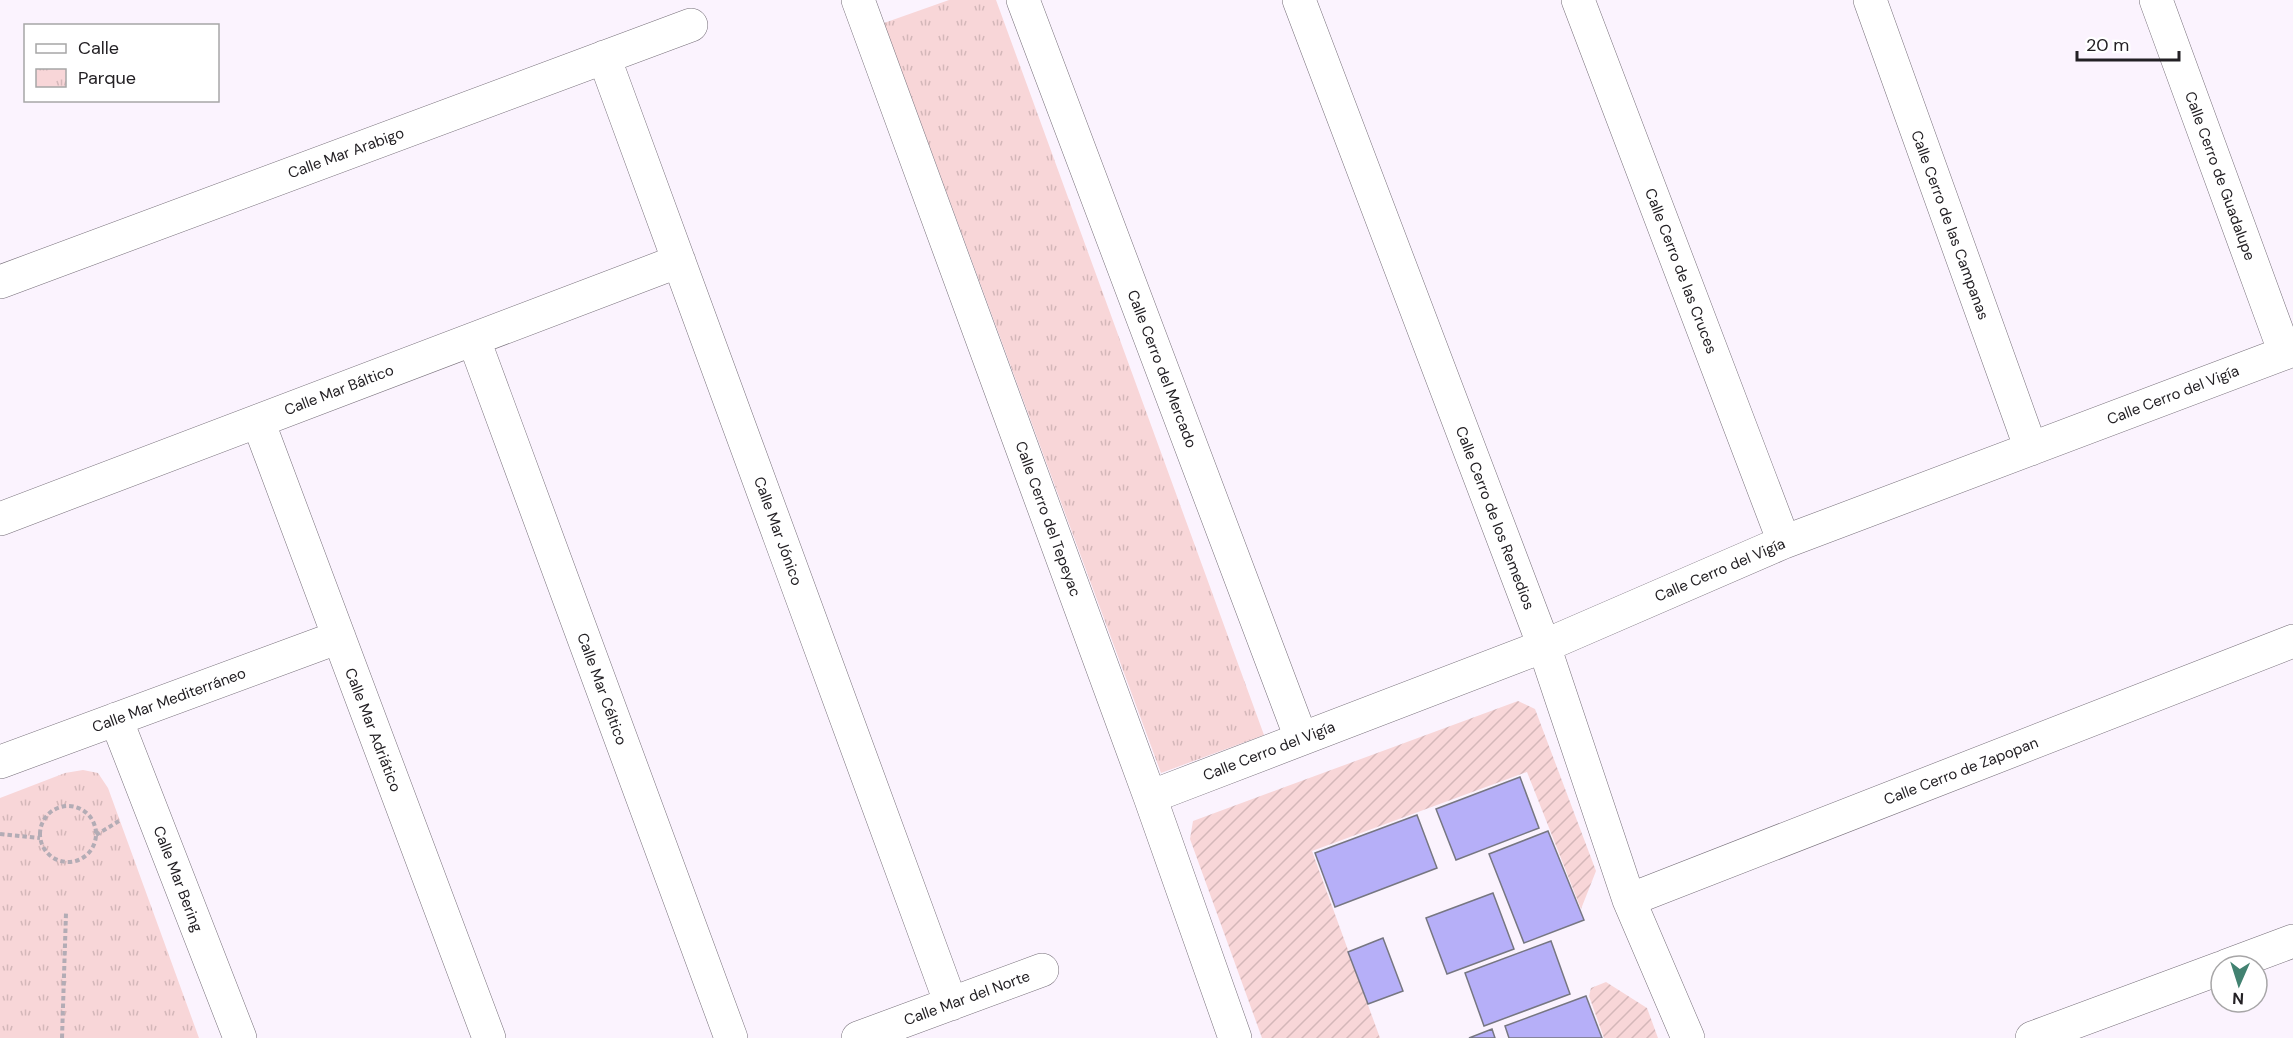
<svg xmlns="http://www.w3.org/2000/svg" width="2293" height="1038" font-family="'DM Sans',sans-serif">
<defs>
<pattern id="park-tufts" width="24" height="20" patternUnits="userSpaceOnUse" patternTransform="scale(1.5)"><rect width="24" height="20" fill="#f8d6d8"/><path d="M3 7l-1-3M5 7V3M7 7l1-3M15 17l-1-3M17 17v-4M19 17l1-3" fill="none" stroke="#d4b7b9"/></pattern>
<pattern id="garden-furrows" width="10" height="10" patternUnits="userSpaceOnUse" patternTransform="scale(1.5)"><rect width="10" height="10" fill="#f8d6d8"/><path d="M-1 1l2-2M0 10L10 0M9 11l2-2" fill="none" stroke="#d4b7b9"/></pattern>
</defs>
<rect width="100%" height="100%" fill="#fbf3fe"/>
<path fill="url(#park-tufts)" d="M949 0H996L1264 735 1161 773 884 23Z
M83 770 98 773 108 788 199 1038H0V798L65 773Z"/>
<path fill="url(#garden-furrows)" d="M1518 701 1535 709 1596 871 1581 909 1527 772 1312 851 1380 1038H1262L1190 839 1193 821Z
M1606 982 1647 1008 1658 1038H1604L1589 996 1591 988Z"/>
<path fill="#b6aff8" stroke="#767681" stroke-width="1.5" d="M1520 777 1539 828 1456 860 1436 809Z
M1417 815 1437 868 1335 907 1315 853Z
M1548 831 1584 920 1524 943 1489 854Z
M1493 893 1514 949 1447 974 1426 918Z
M1383 938 1403 991 1368 1004 1348 952Z
M1551 941 1570 994 1484 1026 1465 973Z
M1586 996 1602 1038H1509L1505 1026Z
M1492 1029 1495 1038H1469Z"/>
<g fill="none" stroke-linecap="round" stroke-linejoin="round">
<g stroke="#766f79" stroke-width="34">
<path id="street" d="M858 0 1150 797 1235 1038
M1023 0 1301 738
M1299 0 1544 646 1629 900 1688 1038
M1578 0 1784 542
M1870 0 2031 449
M2156 0 2285 353
M604 57 951 1004
M0 282 691 25
M474 340 731 1038
M258 421 489 1038
M0 519 679 261
M116 719 240 1038
M0 762 339 637
M1150 797 1544 646 1784 542 2293 350
M1629 900 2293 641
M2226 966 2293 941
M858 1038 1042 970
M2032 1038 2221 968"/>
</g>
<path stroke="#b3acb5" stroke-width="4" stroke-dasharray="4.5 3" stroke-linecap="butt" d="M40 834a28 28 0 1 1 56 0a28 28 0 1 1-56 0Z
M0 834 40 838
M96 835 119 821
M62 1038 66 913"/>
<use href="#street" stroke="#fff" stroke-width="33"/>
</g>
<g text-anchor="middle" stroke-width="4.5" stroke-linejoin="round" paint-order="stroke">
<g font-size="15" fill="#232024" stroke="#fff">
<text transform="translate(346 153) rotate(-20)" y="5">Calle Mar Arabigo</text>
<text transform="translate(2220 176) rotate(70)" y="5">Calle Cerro de Guadalupe</text>
<text transform="translate(1950 225) rotate(70)" y="5">Calle Cerro de las Campanas</text>
<text transform="translate(1681 271) rotate(69)" y="5">Calle Cerro de las Cruces</text>
<text transform="translate(1162 369) rotate(69)" y="5">Calle Cerro del Mercado</text>
<text transform="translate(339 390) rotate(-21)" y="5">Calle Mar Báltico</text>
<text transform="translate(2173 395) rotate(-21)" y="5">Calle Cerro del Vigía</text>
<text transform="translate(1495 518) rotate(69)" y="5">Calle Cerro de los Remedios</text>
<text transform="translate(1048 519) rotate(70)" y="5">Calle Cerro del Tepeyac</text>
<text transform="translate(778 531) rotate(70)" y="5">Calle Mar Jónico</text>
<text transform="translate(1720 570) rotate(-23)" y="5">Calle Cerro del Vigía</text>
<text transform="translate(602 689) rotate(70)" y="5">Calle Mar Céltico</text>
<text transform="translate(169 700) rotate(-20)" y="5">Calle Mar Mediterráneo</text>
<text transform="translate(373 730) rotate(69)" y="5">Calle Mar Adriático</text>
<text transform="translate(1269 751) rotate(-21)" y="5">Calle Cerro del Vigía</text>
<text transform="translate(1961 771) rotate(-21)" y="5">Calle Cerro de Zapopan</text>
<text transform="translate(178 879) rotate(69)" y="5">Calle Mar Bering</text>
<text transform="translate(967 998) rotate(-20)" y="5">Calle Mar del Norte</text>
</g>
</g>
<rect x="24" y="24" width="195" height="78" fill="#ffffff" stroke="#a7a6a7" stroke-width="1.5"/>
<rect x="36" y="44" width="30" height="9" fill="#ffffff" stroke="#a7a6a7" stroke-width="1.5"/>
<text x="78" y="54" font-size="18" fill="#232024">Calle</text>
<rect x="36" y="69" width="30" height="18" fill="url(#park-tufts)" stroke="#a7a6a7" stroke-width="1.5"/>
<text x="78" y="84" font-size="18" fill="#232024">Parque</text>
<g transform="translate(2239 984) rotate(183)"><circle r="28" fill="#ffffff" stroke="#a7a6a7" stroke-width="1.5"/>
<path d="M0-4.5L10 22L0 15L-10 22Z" fill="#428271"/>
<text y="-9" font-size="16" font-weight="bold" text-anchor="middle" fill="#232024">N</text>
</g>
<path d="M2077 51v9h102v-9" fill="none" stroke="#232024" stroke-width="3"/>
<text x="2086" y="51" font-size="18" fill="#232024" stroke="#ffffff" stroke-width="4.5" paint-order="stroke">20 m</text>
</svg>
